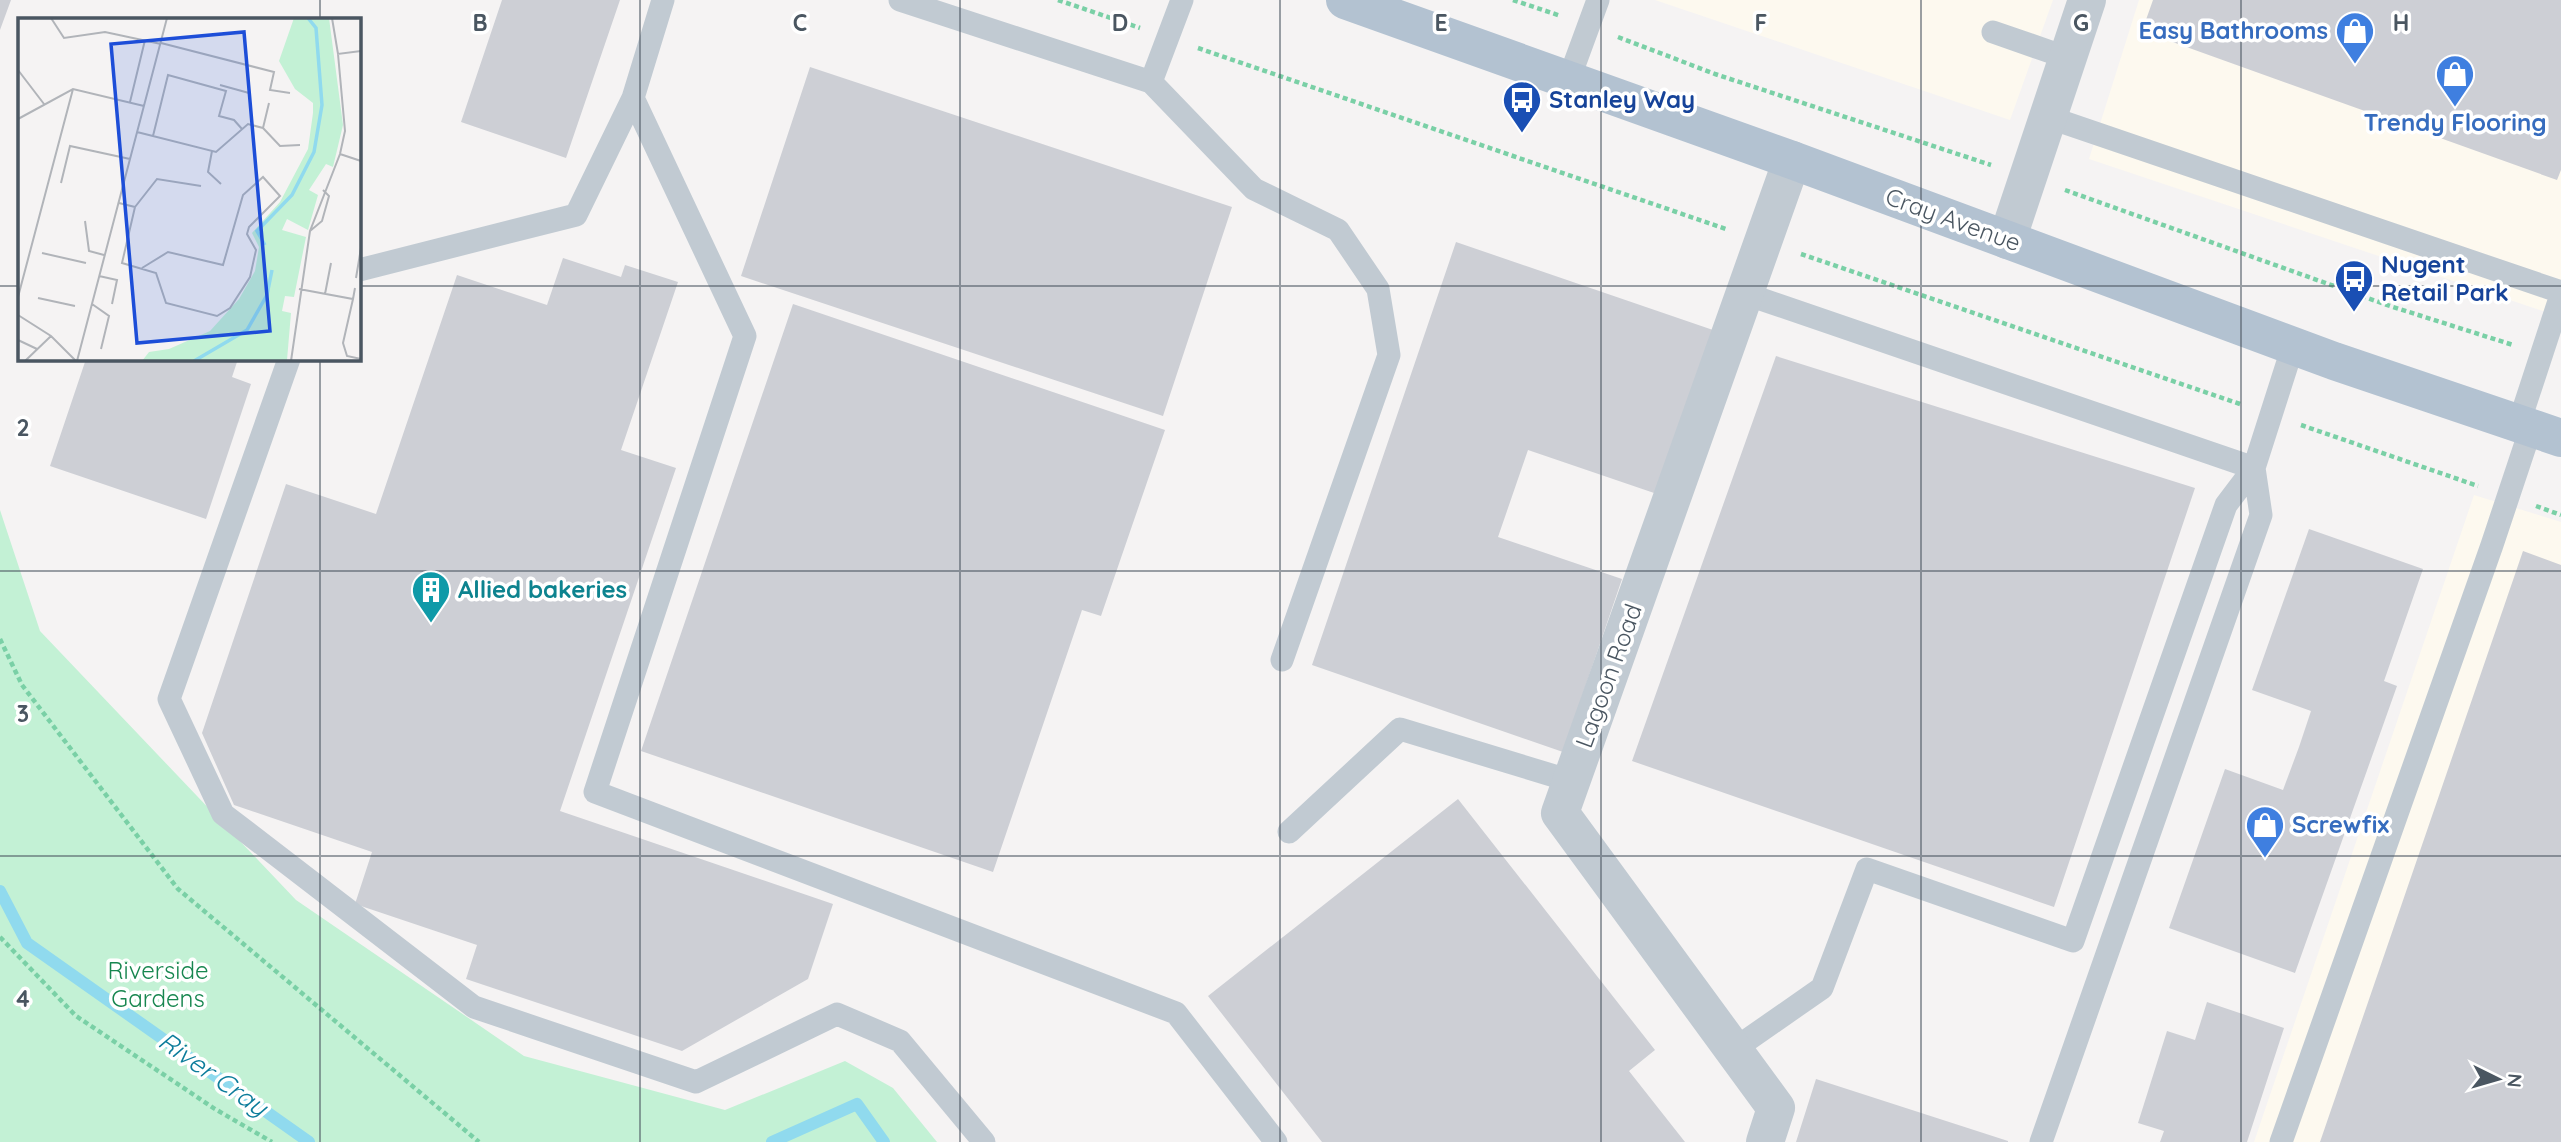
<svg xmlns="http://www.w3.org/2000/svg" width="2561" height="1142" font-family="Quicksand,sans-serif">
<rect width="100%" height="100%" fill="#f5f3f3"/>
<path fill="#fdf9ef" d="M1655 0H2053L2010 120Z
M2139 0H2561V317L2089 159Z
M2474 495 2561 522V1142H2254Z"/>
<path fill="#c3f1d5" d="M0 510 40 631 296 900 524 1056 725 1110 845 1061 893 1088 937 1142H0Z"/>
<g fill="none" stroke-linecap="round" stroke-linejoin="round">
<path stroke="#90daee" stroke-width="12" d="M0 891 27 943 309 1142
M772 1142 857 1104 884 1142"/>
</g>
<path fill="#cdcfd5" d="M0 0H11L0 30Z
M502 0H620L566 158 461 122Z
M2153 0H2561V170L2557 180 2142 31Z
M810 67 1232 207 1163 416 741 276Z
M1456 242 1713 330 1657 494 1528 450 1498 537 1622 579 1563 752 1312 665Z
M563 258 621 277 625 265 678 282 621 450 676 468 560 811 833 904 808 979 682 1051 466 979 477 945 355 904 372 852 234 805 202 733 286 484 376 514 457 275 547 305Z
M793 304 1165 430 1101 616 1082 610 993 872 641 751Z
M1776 356 2195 488 2054 907 1632 761Z
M86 359H238L232 377 251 384 206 519 50 466Z
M2309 529 2423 569 2384 681 2397 686 2295 973 2169 928 2225 769 2283 790 2299 747 2311 711 2252 690Z
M2523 551 2561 565V1142H2320Z
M1458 799 1655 1050 1629 1071 1685 1142H1322L1208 996Z
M2207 1002 2284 1028 2247 1142H2160L2164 1131 2138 1123 2167 1031 2195 1040Z
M1816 1079 2008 1141V1142H1796Z"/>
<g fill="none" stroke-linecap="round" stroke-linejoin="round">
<path stroke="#7ad0a6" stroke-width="4.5" stroke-dasharray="5 3.5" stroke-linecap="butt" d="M1058 0 1140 28
M1513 0 1561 16
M1618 37 1715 74 1991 165
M1198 48 1726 229
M2065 190 2390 306 2513 345
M1801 254 2243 405
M2301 425 2478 486
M2536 506 2561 515
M0 639 22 685 178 889 479 1142
M0 937 76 1016 215 1109 272 1142"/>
<path stroke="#c1cad2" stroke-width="23" d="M900 0 1151 82 1182 0
M1993 32 2068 58
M1569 79 1598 0
M1151 82 1254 189 1338 230 1378 289 1389 355 1282 660
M633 98 745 336 595 792 1176 1013 1276 1142
M2048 117 2561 292
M359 270 576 215 633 98 663 0
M289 359 169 699 223 814 474 1007 696 1082 837 1014 900 1041 984 1142
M2519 423 2561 295
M1289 832 1400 729 1571 781
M1733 1050 1822 988 1867 869 2073 941 2226 505 2254 468 1746 294
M2041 1142 2261 515 2254 468 2293 346
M2281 1142 2492 545 2531 428"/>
<path stroke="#c1cad2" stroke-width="38" d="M2007 240 2087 0
M1765 1142 1776 1108 1560 813 1792 160"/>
<path stroke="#b3c2d1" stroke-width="38" d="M1345 0 1792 160 2334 361 2561 438"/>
</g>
<path fill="none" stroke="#4a5661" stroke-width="2" stroke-opacity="0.55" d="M320 0V19M640 0V1142M960 0V1142M1280 0V1142M1601 0V1142M1921 0V1142M2241 0V1142M0 286H19M359 286H2561M320 359V1142M0 571H2561M0 856H2561"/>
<defs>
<g id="shop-pin" transform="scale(2.0125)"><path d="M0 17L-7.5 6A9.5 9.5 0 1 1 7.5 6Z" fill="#3f7fe0" stroke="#fff"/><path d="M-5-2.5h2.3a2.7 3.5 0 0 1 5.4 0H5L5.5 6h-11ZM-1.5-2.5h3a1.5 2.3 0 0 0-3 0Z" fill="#fff"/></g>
<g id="bus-pin" transform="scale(2.0125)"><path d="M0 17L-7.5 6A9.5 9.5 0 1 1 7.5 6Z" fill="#1a4fb4" stroke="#fff"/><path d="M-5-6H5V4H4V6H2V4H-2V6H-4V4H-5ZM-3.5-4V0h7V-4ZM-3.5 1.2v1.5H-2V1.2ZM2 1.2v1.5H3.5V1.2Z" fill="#fff"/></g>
<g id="building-pin" transform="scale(2.0125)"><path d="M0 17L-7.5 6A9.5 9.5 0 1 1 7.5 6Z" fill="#0f9aa8" stroke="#fff"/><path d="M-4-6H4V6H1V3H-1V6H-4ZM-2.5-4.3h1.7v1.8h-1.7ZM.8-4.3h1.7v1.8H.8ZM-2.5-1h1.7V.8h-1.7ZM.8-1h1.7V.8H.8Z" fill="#fff"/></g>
</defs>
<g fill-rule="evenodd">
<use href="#shop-pin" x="2355" y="31"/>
<use href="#shop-pin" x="2455" y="74"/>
<use href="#bus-pin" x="1522" y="100"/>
<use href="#bus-pin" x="2354" y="279"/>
<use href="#building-pin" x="431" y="590"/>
<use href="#shop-pin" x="2265" y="825"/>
</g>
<g text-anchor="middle" stroke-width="7" stroke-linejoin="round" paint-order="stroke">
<g font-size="24" font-weight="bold" fill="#366cbe" stroke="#fff" text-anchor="end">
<text x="2328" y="39">Easy Bathrooms</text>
<text x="2455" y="131" text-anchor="middle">Trendy Flooring</text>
<text x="2292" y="833" text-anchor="start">Screwfix</text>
</g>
<g font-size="24" font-weight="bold" fill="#164399" stroke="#fff" text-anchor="start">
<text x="1549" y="108">Stanley Way</text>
<text x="2381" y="273">Nugent<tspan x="2381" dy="28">Retail Park</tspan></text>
</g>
<g font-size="24" fill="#4a5661" stroke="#fff">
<text transform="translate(1953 220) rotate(20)" y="8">Cray Avenue</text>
<text transform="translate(1609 676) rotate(-70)" y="8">Lagoon Road</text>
</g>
<g font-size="24" font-weight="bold" fill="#0d838f" stroke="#fff" text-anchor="start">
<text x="458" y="598">Allied bakeries</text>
</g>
<g font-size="24" fill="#17864f" stroke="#fff">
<text x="158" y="979">Riverside<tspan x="158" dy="28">Gardens</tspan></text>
</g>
<g font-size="26" font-style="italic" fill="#0c7c9b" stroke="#fff">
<text transform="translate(213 1074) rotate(35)" y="9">River Cray</text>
</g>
</g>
<g transform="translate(18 18)">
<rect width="343" height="343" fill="#f5f3f3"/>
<path d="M276 0H311L325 107 315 149 308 146 291 172 300 177 290 212 269 201 264 212 288 219 276 279 267 278 264 293 273 295 269 342 124 343 131 334 151 331 192 313 221 281 237 253 241 229 234 215 262 184 290 131 295 95V85L277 71 261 43Z" fill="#c3f1d5"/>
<path fill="none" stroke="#90daee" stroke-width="3.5" d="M247 227 239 213 274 177 296 134 304 87 298 10 290 0M176 343 229 312 249 277 254 252"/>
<path fill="none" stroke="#b1b4b9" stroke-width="2" d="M33 0 46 20 87 14 143 26M314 0 320 36 343 33M143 25 256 54 252 72 272 75M0 52 26 86M202 67 231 75M112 84 127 22M0 101 55 71 126 88M245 110 262 128 282 127M119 114 198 134 230 106 245 110 251 85M135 118 150 57 208 73 201 98 216 102 224 111M194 133 190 154 203 166M322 136 343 143M43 165 52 128 112 141M101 185 117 189 104 245 138 255 148 285 199 298 212 290 232 259 238 232 229 216 231 209 262 178 245 159 225 177 205 247 150 234 124 250M117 189 139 161 183 168M67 203 71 233 86 237M292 213 304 203 311 178 305 172M24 235 68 245M81 258 99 262 94 286M338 260 343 230M281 271 335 281 337 270M307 276 313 245M0 279 55 71M20 280 57 288M335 281 325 325 329 338 343 341M74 286 91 298 83 331M0 297 33 318 58 343M0 322 19 331M7 343 33 318M59 343 149 0M273 343 292 213 322 136 327 113 320 36"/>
<path fill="#1d4ed8" fill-opacity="0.15" stroke="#1d4ed8" stroke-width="3.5" d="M226 14 252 313 119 325 93 26Z"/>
<rect width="343" height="343" fill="none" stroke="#4a5661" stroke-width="3.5"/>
</g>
<g font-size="23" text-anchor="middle" font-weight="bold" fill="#4a5661" stroke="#fff" stroke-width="7" stroke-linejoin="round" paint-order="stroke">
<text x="480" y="31">B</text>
<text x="800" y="31">C</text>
<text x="1120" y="31">D</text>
<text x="1441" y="31">E</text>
<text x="1761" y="31">F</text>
<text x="2081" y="31">G</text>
<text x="2401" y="31">H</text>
<text x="23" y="436">2</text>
<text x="23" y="722">3</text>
<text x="23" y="1007">4</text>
</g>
<g transform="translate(2498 1079) rotate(95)" stroke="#ffffff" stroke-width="5" paint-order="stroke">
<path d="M0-5L12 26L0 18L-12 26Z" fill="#4a5661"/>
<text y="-10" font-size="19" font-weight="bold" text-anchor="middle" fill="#4a5661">N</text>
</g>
</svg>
